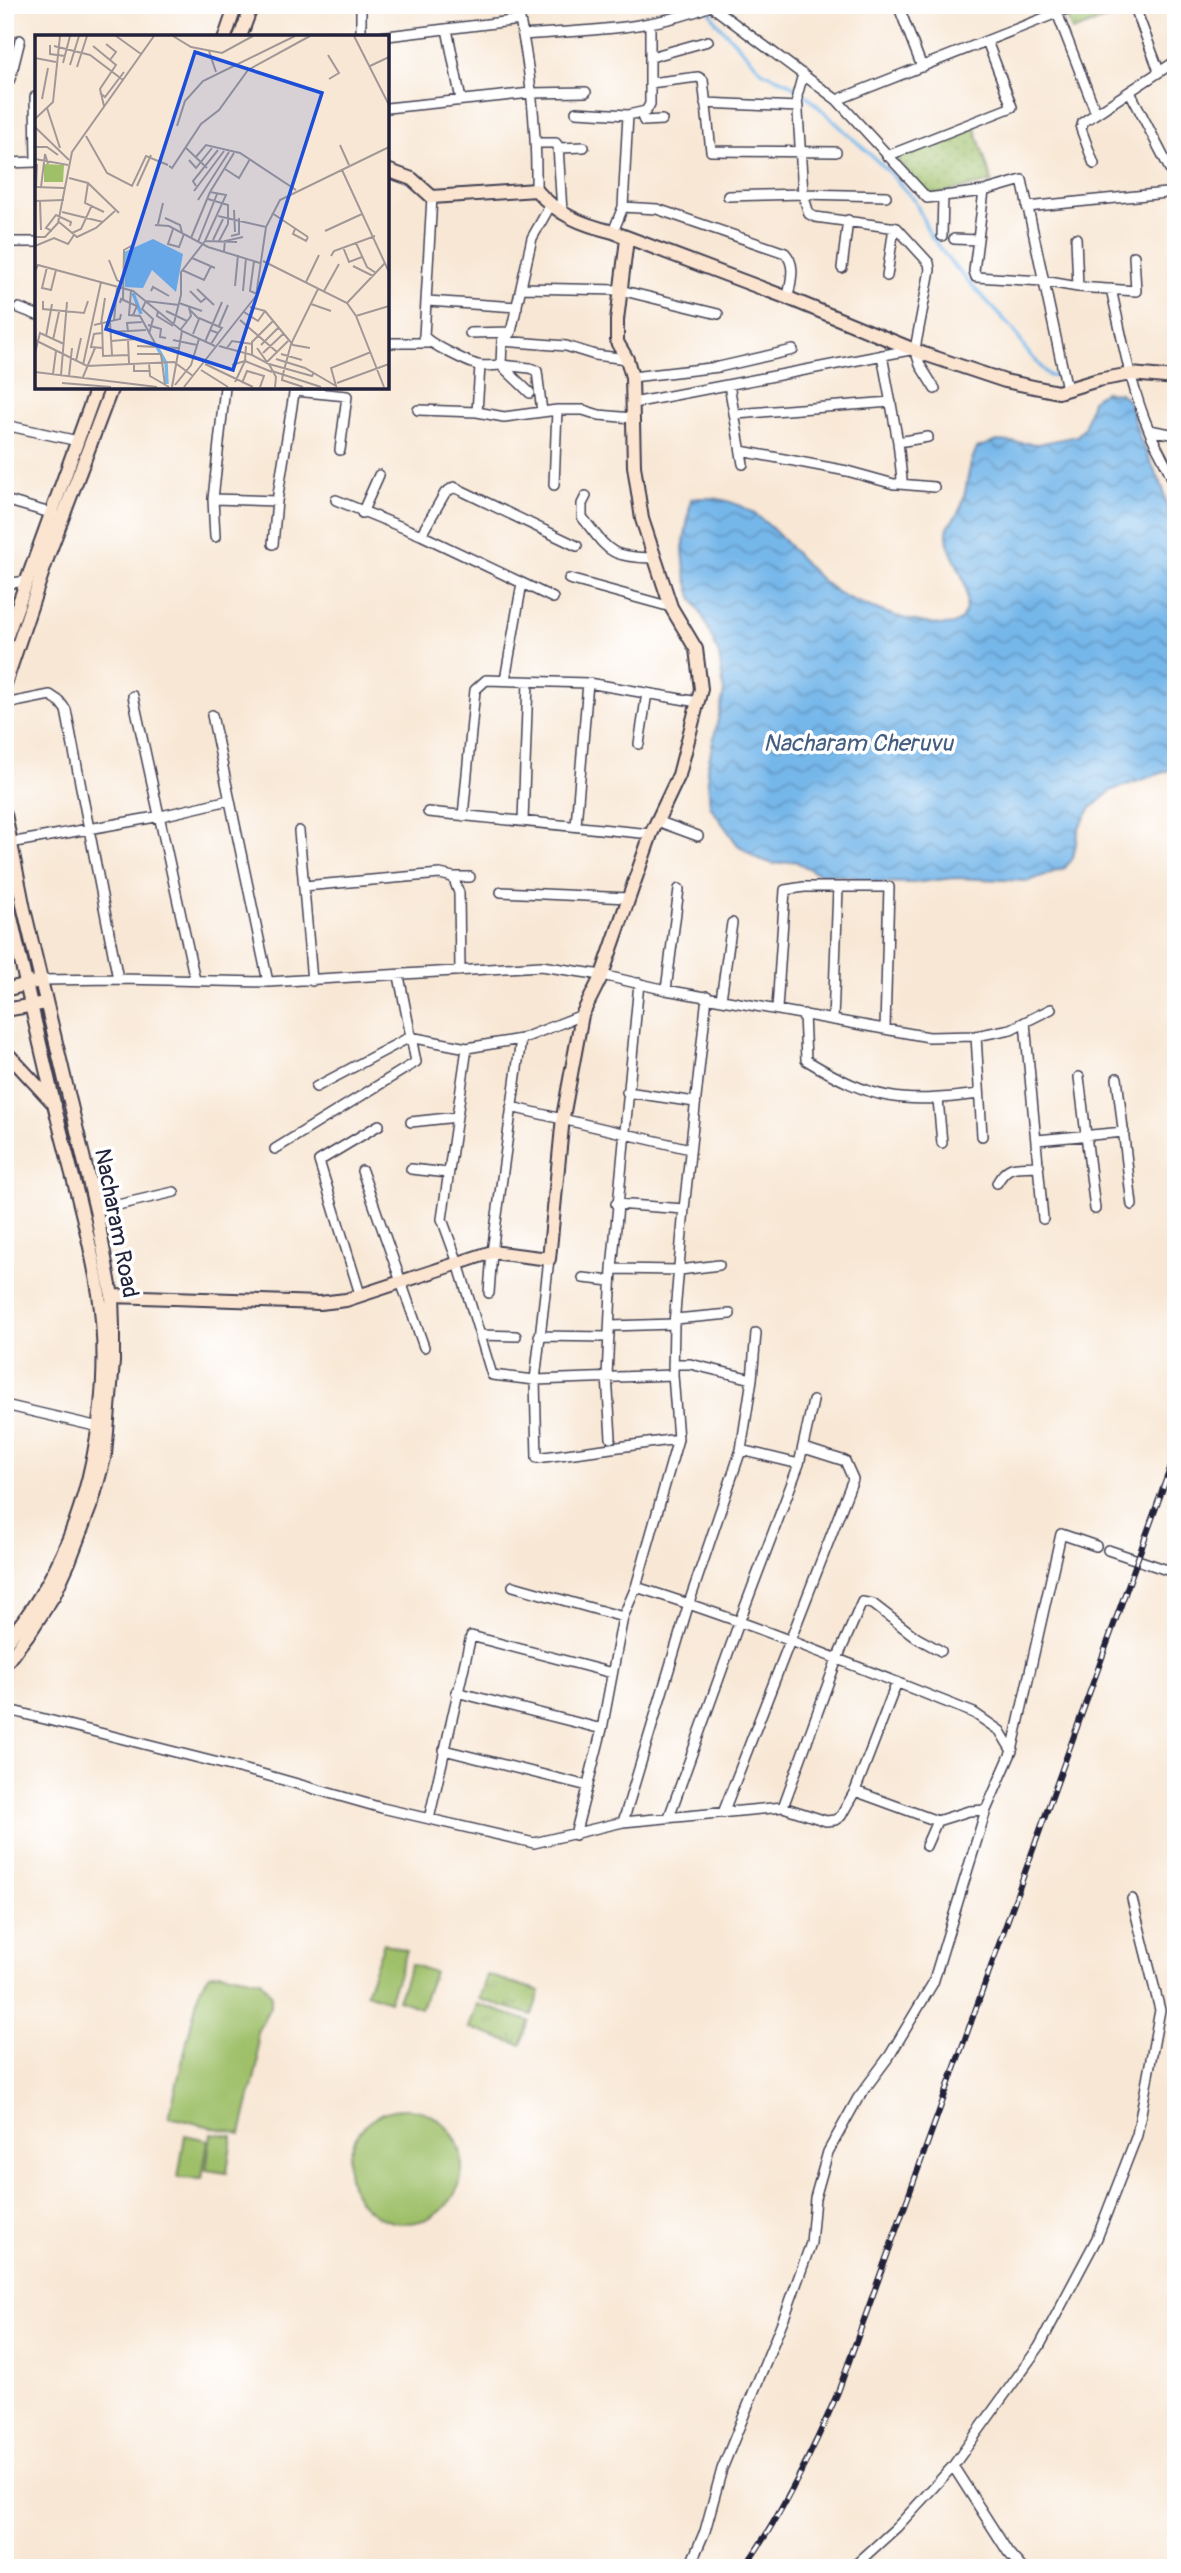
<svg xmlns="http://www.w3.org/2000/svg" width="1181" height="2573" font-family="Pangolin,sans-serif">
<defs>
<pattern id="grass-tufts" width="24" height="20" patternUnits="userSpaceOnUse" patternTransform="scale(1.75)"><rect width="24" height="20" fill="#9fc069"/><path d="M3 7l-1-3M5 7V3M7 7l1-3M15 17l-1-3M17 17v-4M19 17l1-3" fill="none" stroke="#819c58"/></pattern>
<pattern id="park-dots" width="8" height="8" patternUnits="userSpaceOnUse" patternTransform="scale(1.75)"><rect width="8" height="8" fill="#9fc069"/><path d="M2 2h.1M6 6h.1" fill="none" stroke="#819c58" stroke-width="1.8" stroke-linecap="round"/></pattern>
<pattern id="water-waves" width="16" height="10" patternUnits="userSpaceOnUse" patternTransform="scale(1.75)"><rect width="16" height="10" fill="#76b7ea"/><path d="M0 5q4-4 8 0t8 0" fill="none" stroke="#6094bf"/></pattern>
</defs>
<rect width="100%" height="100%" fill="#fff"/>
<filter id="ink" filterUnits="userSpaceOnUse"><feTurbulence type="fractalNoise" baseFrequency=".0143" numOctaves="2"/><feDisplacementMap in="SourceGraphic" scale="14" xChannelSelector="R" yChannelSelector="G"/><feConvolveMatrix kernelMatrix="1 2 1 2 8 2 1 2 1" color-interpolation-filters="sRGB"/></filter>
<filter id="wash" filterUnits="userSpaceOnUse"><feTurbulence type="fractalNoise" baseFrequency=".00686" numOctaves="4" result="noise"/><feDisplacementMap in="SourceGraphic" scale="28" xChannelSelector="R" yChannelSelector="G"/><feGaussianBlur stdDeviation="1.57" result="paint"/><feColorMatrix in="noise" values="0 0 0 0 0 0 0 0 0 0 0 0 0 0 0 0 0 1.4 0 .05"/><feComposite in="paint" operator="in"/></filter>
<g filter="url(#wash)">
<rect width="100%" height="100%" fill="#f8e7d4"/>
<path fill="url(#grass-tufts)" stroke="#607152" stroke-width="2" d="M487 1975 540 1991 532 2015 479 1999Z
M477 2004 529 2021 521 2045 469 2028Z"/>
<path fill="url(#park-dots)" stroke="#607152" stroke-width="2" d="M1062 5H1123L1125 12 1072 31Z
M974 124 992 182 929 196 894 156Z"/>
<path fill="#9fc069" stroke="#607152" stroke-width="2" d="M384 1943 407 1951 389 2001 366 1993Z
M411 1964 434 1972 421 2008 398 2000Z
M220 1972 260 1980 271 1994V2005L257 2032 258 2063 241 2134 169 2117 200 1987 210 1974Z
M348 2166a57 57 0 1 1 114 0a57 57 0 1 1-114 0Z
M211 2133 232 2136 227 2173 206 2170Z
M185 2135 208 2140 202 2179 178 2178Z"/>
<path fill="url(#water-waves)" stroke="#4c6c92" stroke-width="2" d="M1104 392 1120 393 1129 402 1140 439 1163 488 1170 522 1176 533V768L1112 790 1090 809 1079 828 1073 858 1065 868 1029 881 954 878 912 883 875 882 848 876 817 873 795 861 774 864 756 858 737 844 710 806 707 769 724 692 719 655 704 619 692 597 685 572 683 549 691 499C763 488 788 559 837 592 848 599 863 604 876 609 891 616 945 631 958 622 969 614 968 593 964 582 960 566 946 549 947 532 948 523 956 518 960 509 968 492 966 468 977 448L997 441 1038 444 1077 436 1085 426 1092 400Z"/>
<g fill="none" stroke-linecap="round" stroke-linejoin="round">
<path stroke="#76b7ea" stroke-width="3.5" d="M709 9 717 23 763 72 787 82 808 97 888 171 915 201 930 235 951 263 1014 330 1026 350 1049 376H1058"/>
</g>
</g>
<g filter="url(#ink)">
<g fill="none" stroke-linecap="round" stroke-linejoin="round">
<g stroke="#424052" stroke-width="12">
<path id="street" d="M361 5V37
M517 5C530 66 537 128 536 190
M898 5 922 67
M1054 5 1096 113
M1134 5 1159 71
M711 6 837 100 927 198 984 191 1022 180 1067 389
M447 29 461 100
M523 35C587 30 653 30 713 5
M379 37 520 20
M651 57 708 41
M5 82 9 81 11 76 20 40
M650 83 698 77 703 80 711 151 836 152
M1130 92 1176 181
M35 97 36 162
M837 100 1077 5
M705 103 798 107
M387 108 531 93 586 92
M576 112 628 115 646 111 650 104V24
M641 114 644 121 662 120
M537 143H556L558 146 562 212
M559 148 584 147
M887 156 1012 107 987 41
M5 163 37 162
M1094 164 1081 129 1083 122 1176 61
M984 191 974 271 976 277 1043 281 1078 287 1136 291 1134 256
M728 196 803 194 886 196
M432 197 424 336C428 343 469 363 478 365 485 367 494 365 501 365L530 393
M623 207 657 209 785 253C797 266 790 282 788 298
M1027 207 1176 192
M613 232 623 207 628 115
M942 236 943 196
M1076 238 1078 287
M954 239 978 240
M5 242H37
M842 268 848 220
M887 276 894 227
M521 288 620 290 718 314
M1111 289C1122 336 1130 386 1149 430 1157 450 1170 468 1176 489
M427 301 517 307
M19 308 37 315
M470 333 511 332
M502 341 566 346 595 355 627 359
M387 343H428
M915 349 920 365 935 389
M882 355 898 442 928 437
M632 377 719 367 793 350
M729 385 743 464
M295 391 347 396 340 450
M633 403 915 349 930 270 929 263 897 228 815 217 809 214 803 194 797 96 803 74
M418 410 477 412 504 417 557 410H583L599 415 632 418
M477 412 480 366
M542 412 537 371 530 368 501 365 502 341 511 332 532 238 550 206
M736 414 891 402
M5 425 78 441
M1149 430 1176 435
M741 451 847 471 894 484H899L902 479 898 442
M899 484 934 487
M554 485 557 410
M586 496 582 504V517C609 551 608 557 653 558
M213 499 277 501
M5 500 54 514
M336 500 421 535 522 583
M362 513 379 475
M421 535 445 493 454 487 577 546
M215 537 213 499 225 387
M273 544 277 501 295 387
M569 579 671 607
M5 584 26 581
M505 680 522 583 553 598
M133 696 195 980
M5 704 50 695 59 701 66 710 118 979
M212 715 268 982
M639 744 647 693
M428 812 651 834
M463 816 475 690 486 680 588 683 698 702
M523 821 528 682
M657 821 698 836
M576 825 588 683
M299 831 312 981
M10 843 161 816 229 800
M453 877 459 893 460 971
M304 886 440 874 453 877H470
M501 892 628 898
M42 980 118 979 268 982 541 966 602 975 666 990 929 1037 976 1036 1011 1029 1051 1009
M666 990 679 889
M721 999 732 923
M777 1009 785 890 804 887H889L885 1028
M804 1014 806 1060C874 1101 901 1104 979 1094
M833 1020 838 888
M1025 1022 1043 1219
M976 1036 982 1136
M467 1048 442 1219 458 1263 492 1375 535 1380 673 1375
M1079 1077 1095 1209
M1117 1078 1132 1205
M316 1087 410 1037 467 1048 521 1039 582 1015
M627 1092 695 1102
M938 1099 942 1143
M511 1107 690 1149
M411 1122 457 1117
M1037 1140 1124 1132
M275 1149 416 1062 399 976
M411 1169 448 1173
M362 1171 424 1347
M997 1183C1009 1162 1016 1168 1039 1166
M616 1204 684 1209
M96 1210 174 1192
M549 1259 535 1380 537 1458 678 1439
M612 1269 680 1270 719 1265
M583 1278 611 1281
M489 1293 492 1252 521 1039
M360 1294 319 1161 379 1125
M675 1319 730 1314
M610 1326 674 1324
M480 1335 516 1336
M539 1336 609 1337
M673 1364H690L752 1379
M5 1405 99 1427
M611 1438 607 1376 612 1269 639 983
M741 1450 799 1464
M1108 1550 1176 1573
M513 1586 623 1617
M636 1587C750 1622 862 1669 974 1713L1000 1731 1012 1751
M456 1692 602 1729
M5 1709 262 1774 382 1808 534 1843 623 1822 783 1807 826 1821 835 1820 841 1816 855 1791 897 1682
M444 1750 588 1786
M855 1791 937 1821 969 1811 986 1810
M783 1807 837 1659 862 1602 873 1604 917 1638 941 1651
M723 1813 853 1479 845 1461 804 1448
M669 1817 740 1620 799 1464 813 1401
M429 1819 471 1636 612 1673
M623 1822 689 1603 741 1450 752 1379 756 1333
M575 1835 602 1729 623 1617 636 1587 678 1439 673 1375 674 1324 684 1209 707 996
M926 1846 937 1821
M953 2466 1008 2552 1022 2568
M689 2568 705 2531 722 2469 787 2310 811 2243 815 2198 828 2152 858 2098 890 2055 933 1983 986 1810 1012 1751 1061 1534 1096 1546
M852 2568 897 2527 953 2466 1039 2347 1097 2238 1137 2135 1160 2010 1132 1899"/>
</g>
<g stroke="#424052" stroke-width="16">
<path id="secondary" d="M225 37 236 5
M240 37 252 5
M387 170 412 179 432 197 536 190C558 215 581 224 613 232L788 298 924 354 1005 381 1058 392 1098 380 1131 374 1176 378
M5 641 97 387
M5 684 48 556 112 387
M5 814 24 909 96 1210 112 1296 113 1328V1362L105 1455 93 1499 69 1562 54 1595 32 1629 5 1664
M5 890C21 963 38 1035 55 1108 70 1169 89 1231 99 1294 116 1410 85 1554 5 1643
M5 990 35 982
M5 1010 40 1004
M5 1051 55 1105
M112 1296 320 1303 346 1300 492 1252 549 1259 563 1117 582 1015 602 975 651 834 679 775 701 689 696 649 671 607 642 519 634 466 632 377 627 359 617 342V320L627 239"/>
</g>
<use href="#street" stroke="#fff" stroke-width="9"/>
<use href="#secondary" stroke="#fce5d0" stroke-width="12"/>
<g stroke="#22223b" stroke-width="6">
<path id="rail" d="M744 2568C783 2513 812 2453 838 2392L1176 1452"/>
</g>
<use href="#rail" stroke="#fff" stroke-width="3.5" stroke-dasharray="10" stroke-linecap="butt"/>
</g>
</g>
<g text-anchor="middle" stroke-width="7" stroke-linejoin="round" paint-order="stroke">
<g font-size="23" fill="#22223b" stroke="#fff">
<text transform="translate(117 1223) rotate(79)" y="8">Nacharam Road</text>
</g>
<g font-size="24" font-style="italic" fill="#445e81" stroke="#fff">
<text x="858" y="751">Nacharam Cheruvu</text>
</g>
</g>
<g transform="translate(35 35)">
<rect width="354" height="354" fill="#f8e7d4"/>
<path d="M9 129 29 130 28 147H9Z" fill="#9fc069"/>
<path d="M118 204 148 219 141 257 117 235 108 253 90 252 89 217Z" fill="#76b7ea"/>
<path fill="none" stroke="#76b7ea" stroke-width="3.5" d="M98 258 106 279M122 312 131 328 132 349"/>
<path fill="none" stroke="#a29897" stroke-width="2" d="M81 1 106 19M138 1 156 12 187 18 218 1M319 1 354 70M71 9 81 17 75 25M15 10V19L30 21M19 11 55 20 88 45M58 11 81 30 65 54 69 71M174 16 181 37M293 20 304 38 294 44M0 23 21 27M28 28 35 1M35 30 44 1M335 31 354 22M42 32 52 1M65 58 70 62 89 37M7 64 13 33M12 73 25 113M0 84 18 67 25 1M142 91 150 66 168 46 260 1M0 92 34 125M51 101 72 138 97 151 111 121 133 130M305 110 314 130M0 112H12L23 120M150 112 172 133M160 123 171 110 205 118 261 155M0 124 33 130M154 125 161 133 177 113M134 131 137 133 166 89 184 75 213 35 275 1M190 134 204 143 215 124M307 135 354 237M34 143 53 148 84 178M53 148 50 168 69 177M102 151 116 120M161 151 158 146 183 115M0 152 29 153M1 152 2 129M6 152 10 119 13 129M159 156 189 116M173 164 193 170V189L184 206M163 165 194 117M0 166 29 165M5 166 6 195M199 175 200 197M27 177 68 187M237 178 273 202M183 181 231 192M130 183 145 190 147 198M24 187 42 202 61 193 80 176M123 189 128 168M120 190 134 191 173 212 225 228M138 194 133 209 144 212 149 199M260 194 258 199 271 206 273 202M17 196 11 193 21 180 36 187 35 191M290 196 327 179M37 198 46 194 57 170M196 201 204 199V183M0 202H10L23 188 37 117 119 1M156 203 175 157 199 118M178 205 188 184M170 206 202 207M163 207 182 159M321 208 332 232 341 238M0 211 19 203 33 209 39 200M308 212 314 227 327 222M189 216 190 206 208 202M296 221 299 216 340 201M157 223 180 233M74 225 82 245 89 249M219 226 215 256 222 259M228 226 312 268 321 281 349 352M318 231 338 241M12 232 7 253 16 255 21 235M147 235 169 245 176 231M0 236 3 230 98 256 147 296 180 311M271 247 284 220M200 251 203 220M162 254 179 270M96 256 94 280 105 281 121 310M116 256 118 252 134 261M155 256 166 267 171 263M208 256 211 223M289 256 304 229M88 265 89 215 98 210M8 266V274L49 278 53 266M85 268 86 264 102 271 98 280M144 268 167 276M312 268 350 228M276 269 296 276M215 272 230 276 258 310 275 313M154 274 164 284 158 299M123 276 122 281 138 291M131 276 152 286M209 277 223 286 230 276M321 281 354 271M164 283 187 293 183 298M205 285 242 317M79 286 82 253M75 287 77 320M139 288 146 260V237L170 206 191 160 175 157M66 289 70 263M67 289 68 321 94 320M59 290 85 284 86 279M113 290 126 294 125 302 131 303M184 291 193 270M146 294 156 281 154 272M175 295 183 298 176 309M93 296 92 288 107 287M76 297 111 295M67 298 59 299 56 312 68 313M114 299 118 284 107 274 111 266 144 270M11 301 17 269M93 304 94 328M0 305 52 331 139 327 158 341M18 305 24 277M138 305 162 310M76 306 101 304M170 307 187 267M226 310 243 293M102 311 143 313M184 311 217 320V307L238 286M211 311 210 326 237 337M192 313 197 306 217 309M222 313 232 327 253 306M0 318 5 298 29 309M228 318 248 299M102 319H126L130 350M246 319 267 325M217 320 234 329 241 342 240 352M241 324 270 333 301 351 296 333 336 317M41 326 46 303M114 328 115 341 134 352M99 329V336H114M170 329 218 352M234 329 277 341 279 337M48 330 66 247M197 330 210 326 200 347M166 335 193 352M237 336 286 352M0 337 122 352M18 339 21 316M248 339 256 309 283 254M248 339 247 345 268 352M26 340 32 267M34 341 37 313M48 342 60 313M27 348 76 352M207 348 212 336 229 341 225 352M302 348 354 329M140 350 156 330 164 304M137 352 147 296M149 352 221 261 231 192 245 165 354 112"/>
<path fill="#1d4ed8" fill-opacity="0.15" stroke="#1d4ed8" stroke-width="3.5" d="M160 17 287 58 198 335 71 294Z"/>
<rect width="354" height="354" fill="none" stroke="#22223b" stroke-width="3.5"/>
</g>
<rect width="1181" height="2573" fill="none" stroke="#fff" stroke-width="28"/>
</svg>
